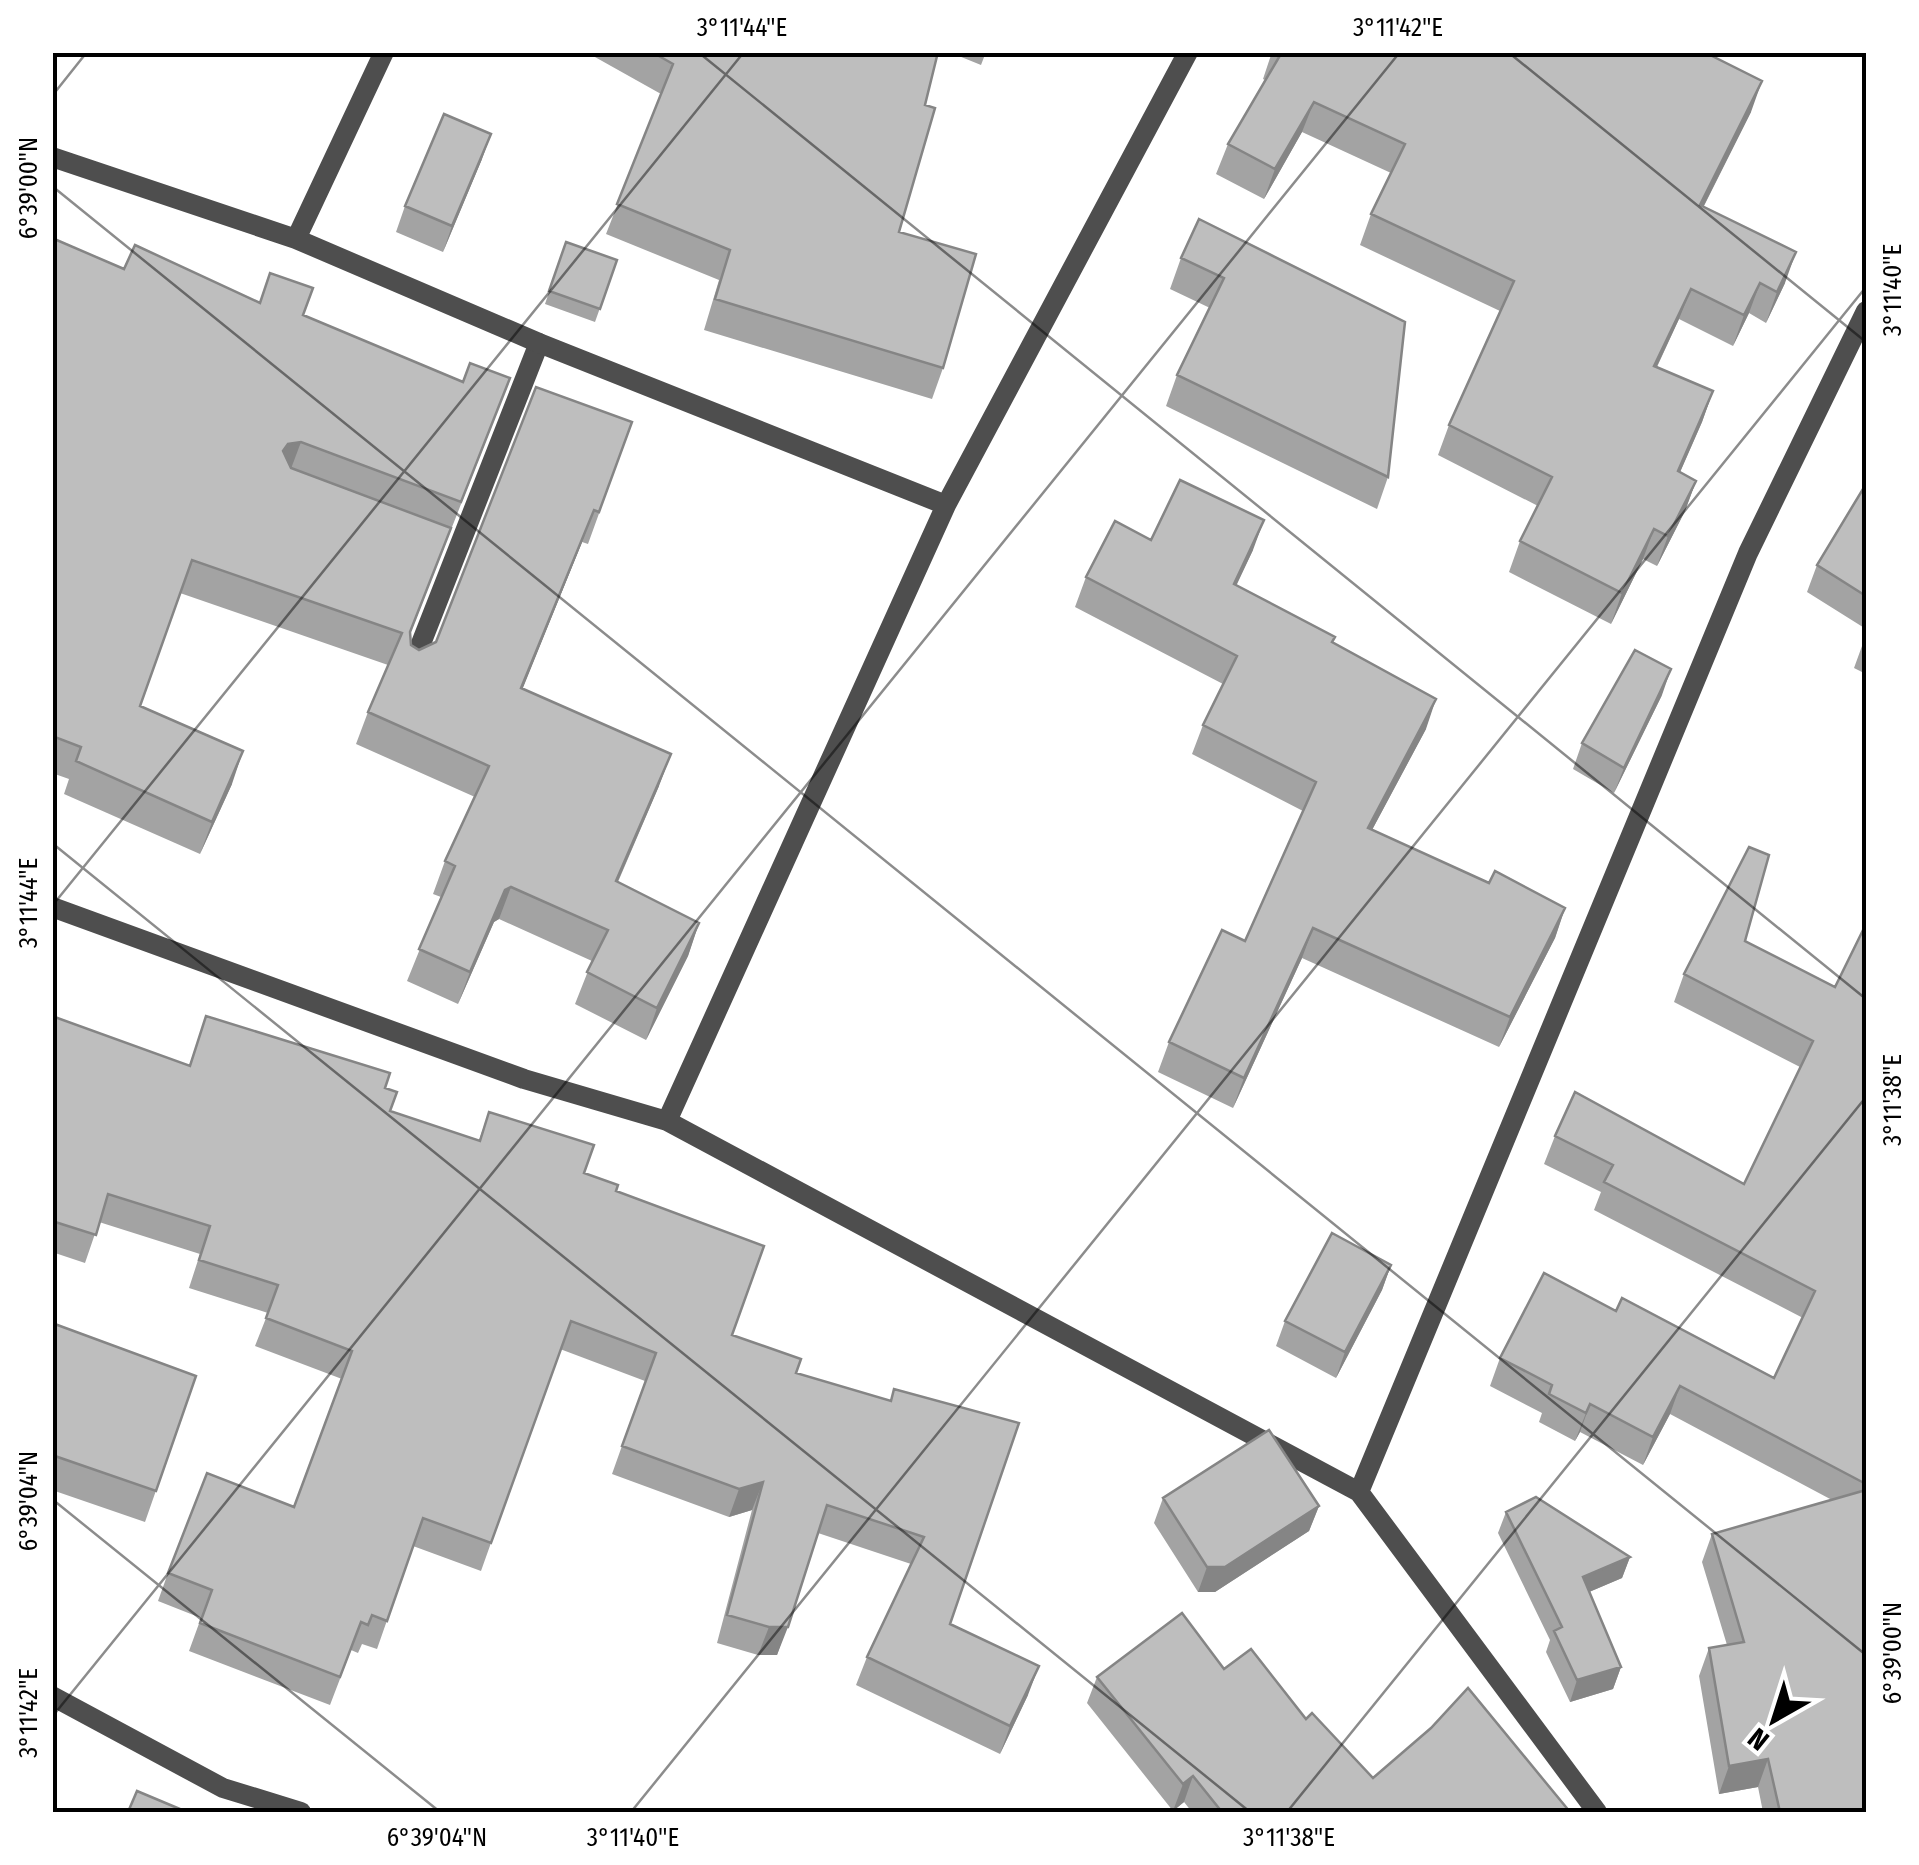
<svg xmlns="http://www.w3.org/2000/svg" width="1919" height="1865" font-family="'Fira Sans Condensed',sans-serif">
<rect width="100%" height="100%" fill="#fff"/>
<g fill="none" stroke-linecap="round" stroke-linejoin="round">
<path stroke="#4e4e4e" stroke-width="20" d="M411 669 539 343"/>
<path stroke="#4e4e4e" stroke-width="20" d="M52 157 296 239 539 343 946 505
M296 239 384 52
M52 907 524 1079 667 1121 1359 1492 1597 1812
M667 1121 946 505 1188 52
M1359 1492 1748 553 1866 311
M52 1696 223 1788 301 1812"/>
</g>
<path fill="#a3a3a3" d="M586 52H938L925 105 899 232 943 368 932 399 704 330 719 280 606 234 661 94Z
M949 52H986L981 65Z
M1272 52H1704L1751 112 1704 206 1785 283 1766 323 1749 313 1733 346 1679 319 1657 367 1713 391 1702 422 1680 472 1696 481 1685 511 1657 566 1643 559 1611 624 1509 572 1520 541 1538 506 1438 455 1449 425 1500 311 1360 245 1371 214 1391 173 1302 132 1264 199 1216 174 1228 144 1265 80 1263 79Z
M482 159 443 252 396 232 405 206Z
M1199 219 1388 477 1377 509 1166 406 1177 375 1210 308 1170 289 1181 258Z
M52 238 124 269 303 315 498 410 410 634 411 645 419 650 436 642 632 422 588 544 582 542 522 689 659 786 618 882 699 923 688 956 646 1040 575 1004 592 961 499 919 494 922 458 1004 407 981 441 897 433 894 445 861 475 797 356 744 368 712 388 665 180 593 140 706 232 784 200 854 64 794 69 779 52 773Z
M566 242 617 260 595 322 545 304Z
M1866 484V629L1807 592 1817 565Z
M1151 540 1253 550 1236 585 1335 637 1333 643 1426 729 1372 830 1489 883 1565 908 1555 938 1499 1047 1302 958 1233 1108 1158 1072 1169 1042 1245 941 1303 811 1192 754 1203 725 1223 684 1075 607 1086 577Z
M1866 635V674L1854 668Z
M1662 695 1614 793 1573 769 1582 743Z
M1866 924V1812H1763L1758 1787 1719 1794 1699 1676 1709 1648 1727 1645 1702 1562 1712 1534 1832 1500 1670 1414 1643 1465 1580 1432 1575 1441 1539 1422 1542 1413 1490 1386 1500 1358 1616 1311 1774 1378 1803 1318 1594 1210 1601 1192 1544 1164 1555 1136 1744 1184 1800 1067 1674 1002 1684 974 1745 941 1835 987Z
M52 1016 189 1066 206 1016 385 1088 390 1111 479 1140 489 1112 584 1173 616 1191 732 1335 796 1373 890 1401 950 1624 1028 1695 1000 1754 856 1685 867 1657 911 1564 818 1533 777 1655H758L717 1643 752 1510 729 1517 612 1474 645 1381 560 1349 481 1571 413 1546 377 1649 362 1644 358 1653 351 1650 330 1705 189 1651 201 1618 158 1601 168 1573 294 1507 342 1379 255 1346 268 1313 189 1288 200 1254 99 1222 85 1263 52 1252Z
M1391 1265 1382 1290 1336 1378 1276 1346 1285 1321Z
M52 1323 196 1376 145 1522 52 1490Z
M1163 1498 1319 1506 1309 1531 1215 1592H1198L1154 1523Z
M1506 1512 1630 1557 1622 1578 1589 1592 1621 1667 1613 1689 1570 1702 1546 1652 1550 1640 1498 1533Z
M1224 1669 1306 1719 1373 1778 1570 1812H1192L1184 1802 1173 1811 1087 1703 1097 1677Z"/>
<path fill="#858585" d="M1762 81 1751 112 1689 235 1700 205Z
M1314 102 1302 132 1264 199 1275 169Z
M491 134 482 159 443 252 452 226Z
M1796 252 1785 283 1766 323 1777 292Z
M1760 283 1749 313 1733 346 1744 315Z
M1691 289 1679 319 1643 396 1654 366Z
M1713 391 1702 422 1667 502 1678 471Z
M301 442 289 474 283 451 288 444Z
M1696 481 1685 511 1657 566 1668 536Z
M594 510 582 542 510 720 521 688Z
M1264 520 1253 550 1223 614 1234 584Z
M1654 529 1643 559 1611 624 1622 593Z
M1671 669 1662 695 1614 793 1624 768Z
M1436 699 1426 729 1357 858 1368 828Z
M243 751 232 784 200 854 212 822Z
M671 754 659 786 604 913 616 881Z
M511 887 499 919 494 922 458 1004 470 972 505 890Z
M1565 908 1555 938 1499 1047 1510 1017Z
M699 923 688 956 646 1040 657 1008Z
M1313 928 1302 958 1233 1108 1244 1078Z
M1391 1265 1382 1290 1336 1378 1345 1352Z
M1680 1386 1670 1414 1643 1465 1653 1437Z
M1590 1404 1580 1432 1575 1441 1586 1413Z
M763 1482 752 1510 729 1517 739 1489Z
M1319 1506 1309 1531 1215 1592H1198L1207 1567Z
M1630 1557 1622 1578 1575 1598 1583 1577Z
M769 1627H788L777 1655H758Z
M1039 1666 1028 1695 1000 1754 1010 1726Z
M1621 1667 1613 1689 1570 1702 1577 1680Z
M1768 1759 1758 1787 1719 1794 1729 1766Z
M1193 1776 1184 1802 1173 1811 1183 1784Z"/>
<path fill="#bebebe" stroke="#858585" stroke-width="2.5" d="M652 52H938L925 105 935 108 899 232 976 254 943 368 715 299 730 250 617 204 673 64Z
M1282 52H1704L1762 81 1700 205 1796 252 1777 292 1760 283 1744 315 1691 289 1654 366 1713 391 1678 471 1696 481 1668 536 1654 529 1622 593 1520 541 1552 477 1449 425 1514 281 1371 214 1405 144 1314 102 1275 169 1228 144Z
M444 114 491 134 452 226 405 206Z
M1199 219 1405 322 1388 477 1177 375 1224 278 1181 258Z
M52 238 124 269 135 245 260 303 270 273 313 288 303 315 463 382 470 363 510 378 461 502 301 442 288 444 283 451 291 468 451 528 410 632 411 645 419 650 436 642 536 387 632 422 599 512 594 510 521 688 671 754 616 881 699 923 657 1008 587 972 608 930 511 887 505 890 470 972 419 949 455 866 445 861 489 766 368 712 402 633 192 560 140 706 243 751 212 822 76 761 81 747 52 736Z
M566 242 617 260 600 309 549 291Z
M1180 480 1264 520 1234 584 1335 637 1332 642 1436 699 1368 828 1489 883 1495 871 1565 908 1510 1017 1313 928 1244 1078 1169 1042 1222 930 1245 941 1316 782 1203 725 1237 656 1086 577 1115 521 1151 540Z
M1866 484V596L1817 565Z
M1635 650 1671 669 1624 768 1582 743Z
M1749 847 1769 855 1745 941 1835 987 1866 924V1484L1680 1386 1653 1437 1590 1404 1586 1413 1549 1394 1552 1385 1500 1358 1544 1273 1616 1311 1622 1298 1774 1378 1815 1291 1604 1182 1613 1165 1555 1136 1575 1092 1744 1184 1813 1041 1684 974Z
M52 1016 190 1066 206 1016 390 1073 385 1088 397 1092 390 1111 480 1141 489 1112 594 1145 584 1173 618 1185 616 1191 764 1246 732 1335 801 1359 796 1373 891 1401 894 1389 1019 1423 950 1624 1039 1666 1010 1726 867 1657 924 1537 827 1505 788 1627H769L727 1615 763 1482 739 1489 622 1446 656 1353 571 1321 491 1543 423 1518 387 1621 372 1615 368 1625 361 1622 340 1677 200 1623 212 1590 168 1573 207 1473 294 1507 352 1351 266 1318 278 1285 199 1260 210 1226 108 1194 96 1235 52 1221Z
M1332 1233 1391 1265 1345 1352 1285 1321Z
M52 1323 196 1376 156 1491 52 1455Z
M1269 1430 1319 1506 1225 1567H1207L1163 1498Z
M1866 1490V1812H1780L1768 1759 1729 1766 1709 1648 1744 1642 1712 1534Z
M1536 1497 1630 1557 1583 1577 1621 1667 1577 1680 1554 1631 1562 1627 1506 1512Z
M1182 1613 1224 1669 1251 1649 1306 1719 1312 1713 1373 1778 1431 1728 1468 1688 1570 1812H1222L1193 1776 1183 1784 1097 1677Z
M137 1791 187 1812H128Z"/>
<path fill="none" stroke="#000" stroke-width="2.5" stroke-opacity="0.45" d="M698 52 1866 999M1508 52 1866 342M52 96 87 52M52 186 1866 1655M52 843 1250 1812M52 906 744 52M52 1499 440 1812M52 1717 1400 52M631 1812 1866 287M1287 1812 1866 1097"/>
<rect width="1919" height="1865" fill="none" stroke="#ffffff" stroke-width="110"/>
<g transform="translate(1774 1720) rotate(219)" stroke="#ffffff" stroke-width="8" paint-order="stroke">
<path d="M0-8L18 38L0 25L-18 38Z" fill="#000000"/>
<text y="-15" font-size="28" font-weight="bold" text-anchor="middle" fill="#000000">N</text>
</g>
<rect x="55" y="55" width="1809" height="1755" fill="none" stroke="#000" stroke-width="4"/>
<g font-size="25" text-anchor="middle" fill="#000">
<text x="742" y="36">3°11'44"E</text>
<text x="1398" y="36">3°11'42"E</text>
<text transform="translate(28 188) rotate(-90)" y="9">6°39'00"N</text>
<text transform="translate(1892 290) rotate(-90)" y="9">3°11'40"E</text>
<text transform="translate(28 903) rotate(-90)" y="9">3°11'44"E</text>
<text transform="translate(1892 1100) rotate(-90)" y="9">3°11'38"E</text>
<text transform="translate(28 1501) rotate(-90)" y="9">6°39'04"N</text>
<text transform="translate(1892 1653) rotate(-90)" y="9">6°39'00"N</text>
<text transform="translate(28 1713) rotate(-90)" y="9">3°11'42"E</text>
<text x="437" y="1846">6°39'04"N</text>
<text x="633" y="1846">3°11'40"E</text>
<text x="1289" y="1846">3°11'38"E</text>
</g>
</svg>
